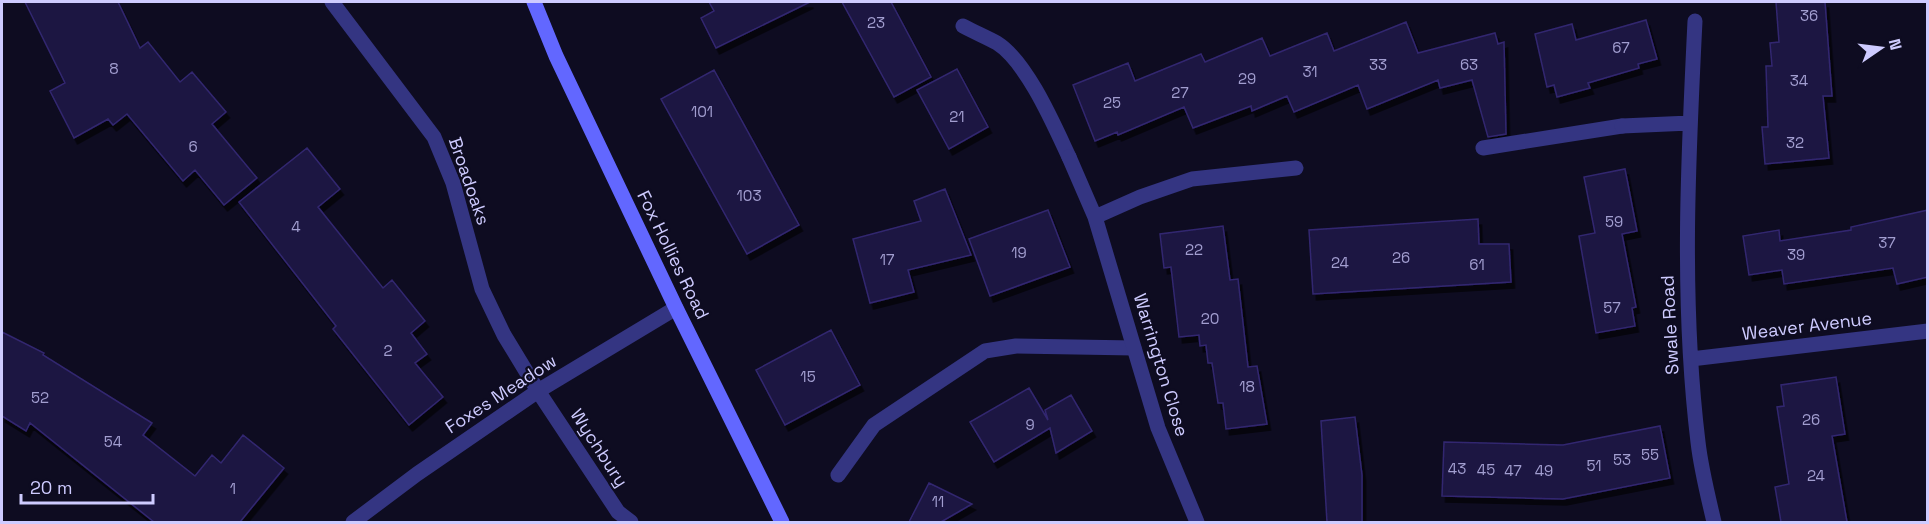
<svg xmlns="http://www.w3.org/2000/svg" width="1929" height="524" font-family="'Space Grotesk',sans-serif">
<defs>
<filter id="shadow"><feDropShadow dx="3.5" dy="6" stdDeviation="0" flood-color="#0009"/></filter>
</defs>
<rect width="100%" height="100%" fill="#0e0c21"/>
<path fill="#1d1742" stroke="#322770" stroke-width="1.5" filter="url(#shadow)" d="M25 2H118L140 48 148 42 180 82 192 72 226 112 212 124 257 178 224 205 195 170 183 181 127 114 113 125 108 119 74 138 50 91 65 83Z
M709 2H810L716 48 701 18 714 11Z
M842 2H891L931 77 894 97Z
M1776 2H1825L1832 96H1823L1829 158 1765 164 1762 127H1768L1766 66H1772L1770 43 1779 42Z
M1646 20 1657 59 1638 64 1639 68 1588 83 1590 88 1557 97 1554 85 1547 87 1535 34 1572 24 1576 40Z
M1406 22 1418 53 1495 33 1498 44 1504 42 1506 134 1488 137 1472 80 1440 88 1438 80 1367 109 1358 85 1294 112 1287 96 1252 111 1251 106 1193 128 1184 107 1118 135 1117 132 1095 141 1073 85 1128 63 1135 81 1201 54 1205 62 1262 38 1270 56 1327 33 1334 51Z
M957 69 988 127 949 149 917 90Z
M714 70 799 225 747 254 661 99Z
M307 148 340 189 318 207 383 288 392 280 425 321 411 333 427 354 415 363 443 397 409 425 333 329 336 326 239 202Z
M1625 169 1637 231 1622 234 1636 307 1632 308 1635 326 1596 333 1579 236 1595 233 1584 177Z
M945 189 971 255 908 270 914 292 870 303 853 239 921 221 914 201Z
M1048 210 1070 267 990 296 969 239Z
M1928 210V277L1897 284 1893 268 1784 284 1782 270 1749 275 1743 236 1779 230 1780 241 1851 230V227Z
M1478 219 1479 244H1509L1511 282 1313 294 1309 230Z
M1223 226 1230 280 1238 279 1248 367 1257 366 1267 424 1226 429 1223 403H1218L1212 363H1208L1206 345 1200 346 1199 335 1179 337 1171 267 1164 268 1160 234Z
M831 330 860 385 785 425 756 370Z
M2 332 44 353 43 355 152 423 143 435 195 476 212 455 221 463 243 435 284 468 240 522H154L30 423 26 431 2 416Z
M1836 377 1845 434 1832 436 1847 522H1781L1775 487 1789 484 1777 407 1784 406 1781 385Z
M1029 388 1048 420 1045 410 1071 395 1092 431 1056 453 1050 428 994 462 970 422Z
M1355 417 1362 475V522H1327L1321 421Z
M1660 426 1670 478 1563 499 1442 496 1444 442 1563 445Z
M929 483 972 504 941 522H909Z"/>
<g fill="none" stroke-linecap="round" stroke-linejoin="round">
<path stroke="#343582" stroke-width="15" d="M963 26C974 32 986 37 997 43 1027 62 1054 125 1069 157
M1483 148 1622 126
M838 475 874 425 985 351 1016 346 1134 348"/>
<path stroke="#343582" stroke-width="15" d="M332 2 434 137 453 183 482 289 504 335 538 391 618 512 631 522
M1695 21C1688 161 1681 302 1698 442 1701 469 1708 496 1714 522
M1622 126 1690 123
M1069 157 1095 217 1158 428 1197 522
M1095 217 1140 197 1192 179 1296 168
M1691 359 1928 331
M353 522 417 474 538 391 676 308"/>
<path stroke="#6267ff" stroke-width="15" d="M534 2 556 56 676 308 782 522"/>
</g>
<g text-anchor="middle" stroke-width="4.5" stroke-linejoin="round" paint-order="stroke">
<g font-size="15" fill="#a29ed0">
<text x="1809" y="21">36</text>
<text x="876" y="28">23</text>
<text x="1621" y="53">67</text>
<text x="1378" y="70">33</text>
<text x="1469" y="70">63</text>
<text x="114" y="74">8</text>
<text x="1310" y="77">31</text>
<text x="1247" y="84">29</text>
<text x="1799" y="86">34</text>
<text x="1180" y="98">27</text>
<text x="1112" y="108">25</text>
<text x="702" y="117">101</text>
<text x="957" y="122">21</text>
<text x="1795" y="148">32</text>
<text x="193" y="152">6</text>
<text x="749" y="201">103</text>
<text x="1614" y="227">59</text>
<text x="296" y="232">4</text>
<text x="1887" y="248">37</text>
<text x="1194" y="255">22</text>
<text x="1019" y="258">19</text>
<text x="1796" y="260">39</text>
<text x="1401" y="263">26</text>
<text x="887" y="265">17</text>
<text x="1340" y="268">24</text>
<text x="1477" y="270">61</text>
<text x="1612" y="313">57</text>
<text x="1210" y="324">20</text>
<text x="388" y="356">2</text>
<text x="808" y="382">15</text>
<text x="1247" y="392">18</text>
<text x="40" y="403">52</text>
<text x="1811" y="425">26</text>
<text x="1030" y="430">9</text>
<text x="113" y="447">54</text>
<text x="1650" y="460">55</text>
<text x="1622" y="465">53</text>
<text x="1594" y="471">51</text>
<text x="1457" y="474">43</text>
<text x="1486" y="475">45</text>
<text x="1513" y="476">47</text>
<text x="1544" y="476">49</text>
<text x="1816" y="481">24</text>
<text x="233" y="494">1</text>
<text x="938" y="507">11</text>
</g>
<g font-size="18" fill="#cecbff" stroke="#0e0c21">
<text transform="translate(469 181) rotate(71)" y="6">Broadoaks</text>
<text transform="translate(673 255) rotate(64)" y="6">Fox Hollies Road</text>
<text transform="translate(1670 325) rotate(-93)" y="6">Swale Road</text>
<text transform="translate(1807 326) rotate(-7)" y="6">Weaver Avenue</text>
<text transform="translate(1161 365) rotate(73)" y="6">Warrington Close</text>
<text transform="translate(501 394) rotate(-33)" y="6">Foxes Meadow</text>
<text transform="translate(599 448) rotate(57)" y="6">Wychbury</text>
</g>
</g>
<rect width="1929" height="524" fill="none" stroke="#cecbff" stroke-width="6"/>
<g transform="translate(1881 48) rotate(76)" stroke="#0e0c21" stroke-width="4.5" paint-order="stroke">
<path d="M0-4.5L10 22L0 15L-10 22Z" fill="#cecbff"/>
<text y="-9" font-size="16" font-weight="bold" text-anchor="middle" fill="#cecbff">N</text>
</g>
<path d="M21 494v9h132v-9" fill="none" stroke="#cecbff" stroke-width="3"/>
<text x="30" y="494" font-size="18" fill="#cecbff" stroke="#0e0c21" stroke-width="4.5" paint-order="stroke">20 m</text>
</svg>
